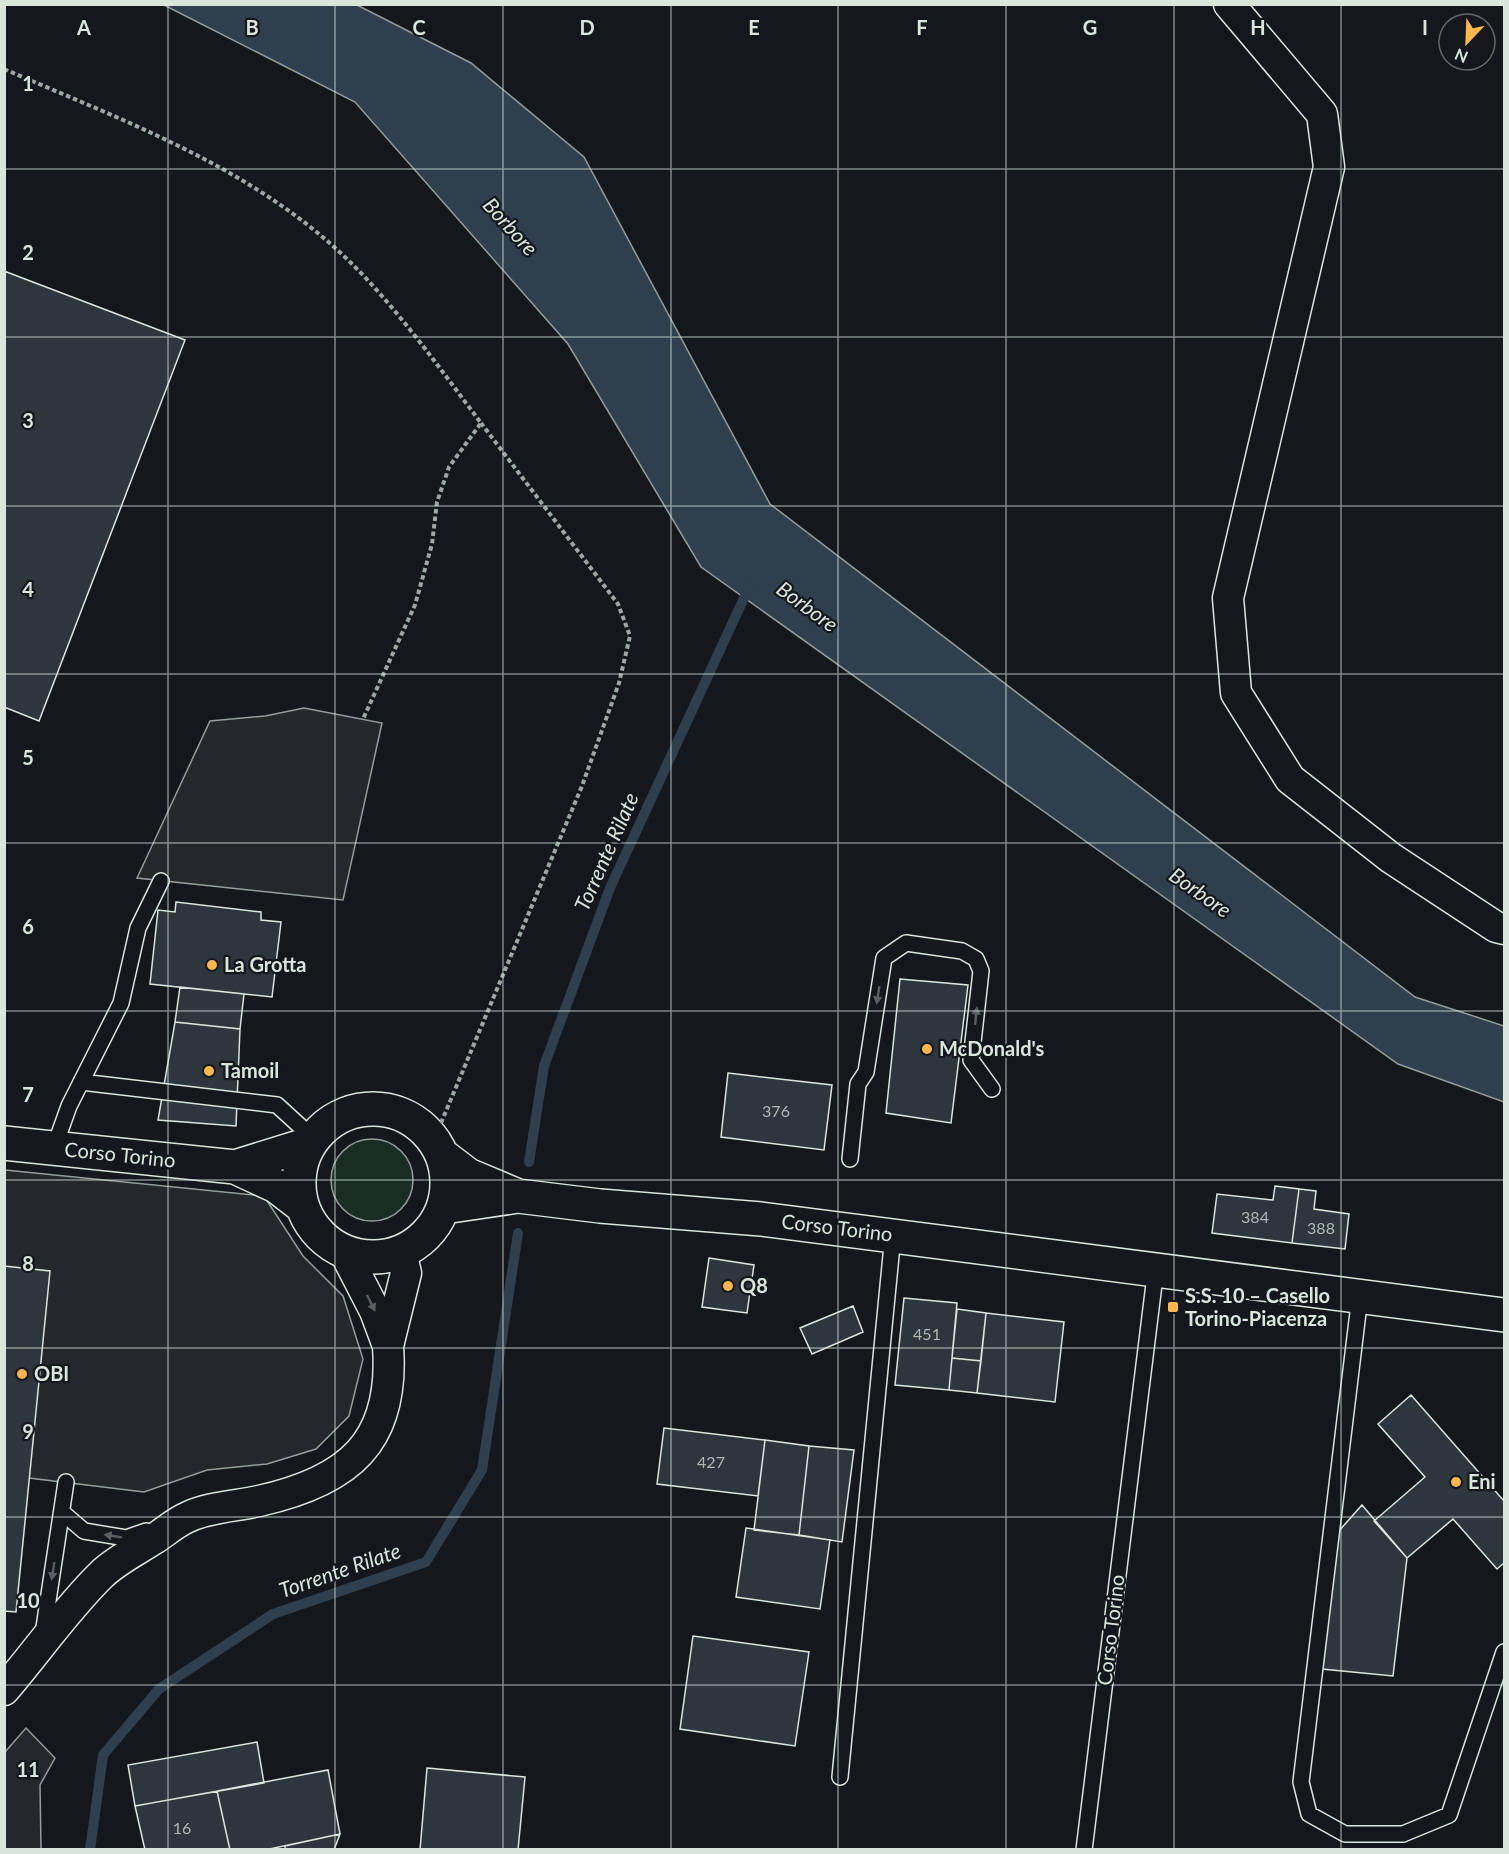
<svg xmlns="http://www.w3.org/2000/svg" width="1509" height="1854" font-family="Lato,sans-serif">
<rect width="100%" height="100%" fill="#14181c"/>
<path fill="#1a2d24" stroke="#939e99" stroke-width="1.5" d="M331 1180a41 41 0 1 1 82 0a41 41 0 1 1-82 0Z"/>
<path fill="#24282b" stroke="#939e99" stroke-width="1.5" d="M304 708 382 723 343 900 137 878 210 721 265 716Z
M5 1170 264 1196 303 1256 343 1296 363 1359 349 1416 316 1449 267 1464 207 1470 144 1492 29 1478 5 1266Z
M26 1728 55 1758 40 1785 41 1849H5V1752Z"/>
<path fill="#2f3f4d" stroke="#939e99" stroke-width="1.5" d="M164 5H357L471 63 584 157 770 504 1415 997 1504 1026V1102L1398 1064 701 567 568 344 355 102Z"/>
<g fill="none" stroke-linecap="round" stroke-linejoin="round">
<path stroke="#2f3f4d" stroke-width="10" d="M529 1162 544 1066 610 888 750 585
M90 1850 103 1755 159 1689 273 1614 426 1562 482 1470 518 1233"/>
</g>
<path fill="#2c363c" stroke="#d8e6dc" stroke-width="1.5" d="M4 271 185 340 39 721 4 707Z
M176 902 261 912V920L281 922 272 997 150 984 158 910 175 912Z
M900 979 968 985 951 1123 886 1113Z
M180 987 244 994 240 1029 175 1022Z
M175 1022 240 1029 236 1126 158 1120Z
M728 1073 832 1085 824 1150 721 1137Z
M1275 1186 1299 1189 1292 1243 1212 1233 1217 1194 1273 1200Z
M1299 1189 1316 1191 1314 1209 1349 1214 1345 1249 1292 1243Z
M709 1258 754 1265 747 1313 702 1307Z
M4 1266 50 1271 16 1612 4 1611Z
M904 1298 957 1303 949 1390 895 1385Z
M853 1306 863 1332 812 1354 800 1328Z
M957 1309 986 1313 981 1361 952 1358Z
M986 1313 1064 1322 1055 1402 977 1393Z
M952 1358 981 1361 977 1393 949 1390Z
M1411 1395 1504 1501V1563L1497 1569 1453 1519 1407 1558 1374 1521 1425 1477 1378 1424Z
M664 1428 765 1440 758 1496 657 1484Z
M765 1440 809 1446 799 1535 754 1530Z
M809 1446 854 1450 842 1542 799 1535Z
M1362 1505 1407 1558 1393 1676 1322 1669 1338 1532Z
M746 1528 830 1540 820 1609 736 1597Z
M693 1636 809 1652 795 1746 680 1729Z
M257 1742 264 1783 135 1806 128 1765Z
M427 1768 525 1777 518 1850H420Z
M328 1770 340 1834 265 1850H230L217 1791Z
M217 1791 230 1850H145L135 1806Z
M340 1834 334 1850H285V1846Z"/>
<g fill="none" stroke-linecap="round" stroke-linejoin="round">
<g stroke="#d8e6dc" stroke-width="18">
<path id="lane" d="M81 1082 277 1105 313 1138
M54 1148 69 1106 121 1003 138 928 161 881
M850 1159 858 1084 866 1072 884 958 906 943 962 951 976 959 981 971 971 1060 992 1089
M1360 1296 1301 1782 1309 1814 1345 1834H1403L1449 1815 1504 1652
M63 1513 84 1531 126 1538 146 1531
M43 1634 66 1482
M840 1777 893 1235
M1084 1850 1156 1268"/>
</g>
<g stroke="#d8e6dc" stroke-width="33">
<path id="street" d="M1229 4 1322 114 1329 167 1228 598 1236 693 1290 779 1391 858 1496 927 1504 929
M344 1251 375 1311 388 1346 406 1273 401 1252
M4 1690C35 1654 68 1607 101 1575 115 1561 137 1550 154 1539 165 1532 176 1522 188 1517 209 1507 237 1506 259 1501 349 1481 395 1442 388 1346"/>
</g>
<g stroke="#d8e6dc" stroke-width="36">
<path id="primary" d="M299 1183a74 74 0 1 1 148 0a74 74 0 1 1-148 0Z
M4 1143 235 1167 276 1186 302 1206
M443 1156 468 1175 518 1196
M235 1167 309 1144
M444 1207 518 1196 600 1206 761 1219 1504 1315"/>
</g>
<path stroke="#9da8a2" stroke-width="4" stroke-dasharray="4.5 3" stroke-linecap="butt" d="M4 69C115 117 232 160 325 239 383 288 435 362 481 423L449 467 437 502 432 544 415 605 363 719
M441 1123 582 786 619 683 630 636 618 604 481 423"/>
<use href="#lane" stroke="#14181c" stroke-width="15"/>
<use href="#street" stroke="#14181c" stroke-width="30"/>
<use href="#primary" stroke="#14181c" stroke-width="33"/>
</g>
<defs><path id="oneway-solid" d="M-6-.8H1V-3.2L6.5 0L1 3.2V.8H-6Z" transform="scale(1.5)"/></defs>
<g fill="#59605f">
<use href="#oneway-solid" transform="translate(878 995) rotate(99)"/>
<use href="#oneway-solid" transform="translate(976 1016) rotate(-84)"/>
<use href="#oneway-solid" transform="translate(371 1303) rotate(63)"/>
<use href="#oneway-solid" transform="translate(113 1536) rotate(-171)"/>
<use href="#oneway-solid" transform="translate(53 1571) rotate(99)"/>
</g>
<path fill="none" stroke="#d8e6dc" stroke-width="1.5" stroke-opacity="0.55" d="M168 4V1850M335 4V1850M503 4V1850M671 4V1850M838 4V1850M1006 4V1850M1174 4V1850M1341 4V1850M4 169H1504M4 337H1504M4 506H1504M4 674H1504M4 843H1504M4 1011H1504M4 1180H1504M4 1348H1504M4 1517H1504M4 1685H1504"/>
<g fill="#ffb74d" stroke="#14181c" stroke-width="2">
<circle cx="212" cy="965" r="6"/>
<circle cx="927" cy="1049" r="6"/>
<circle cx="209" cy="1071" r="6"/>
<circle cx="728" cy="1286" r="6"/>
<rect x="1167" y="1301" width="12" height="12" rx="3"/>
<circle cx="22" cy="1374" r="6"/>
<circle cx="1456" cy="1482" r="6"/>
</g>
<g text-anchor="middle" stroke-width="4.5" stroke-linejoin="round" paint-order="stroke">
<g font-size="16" fill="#adbab4">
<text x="776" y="1117">376</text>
<text x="1255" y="1223">384</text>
<text x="1321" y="1234">388</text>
<text x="927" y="1340">451</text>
<text x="711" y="1468">427</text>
<text x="182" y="1834">16</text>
</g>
<g font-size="20" font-weight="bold" fill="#d8e6dc" stroke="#14181c" text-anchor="start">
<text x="224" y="972">La Grotta</text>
<text x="939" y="1056">McDonald's</text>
<text x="221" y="1078">Tamoil</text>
<text x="740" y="1293">Q8</text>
<text x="1185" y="1303">S.S. 10 – Casello<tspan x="1185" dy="23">Torino-Piacenza</tspan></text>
<text x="34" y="1381">OBI</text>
<text x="1468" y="1489">Eni</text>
</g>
<g font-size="20" fill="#d8e6dc" stroke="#14181c">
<text transform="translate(120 1155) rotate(6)" y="7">Corso Torino</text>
<text transform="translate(837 1228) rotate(7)" y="7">Corso Torino</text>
<text transform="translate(1111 1630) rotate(-83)" y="7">Corso Torino</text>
</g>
<g font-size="21" font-style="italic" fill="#d8e6dc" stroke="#14181c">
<text transform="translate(510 227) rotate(48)" y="7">Borbore</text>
<text transform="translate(807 607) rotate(36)" y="7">Borbore</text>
<text transform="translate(607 852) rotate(-66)" y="7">Torrente Rilate</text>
<text transform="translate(1200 893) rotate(35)" y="7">Borbore</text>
<text transform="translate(340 1571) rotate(-19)" y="7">Torrente Rilate</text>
</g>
</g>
<g font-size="20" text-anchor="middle" font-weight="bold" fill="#d8e6dc" stroke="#14181c" stroke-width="4.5" stroke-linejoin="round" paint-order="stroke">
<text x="84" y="35">A</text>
<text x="252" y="35">B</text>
<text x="419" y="35">C</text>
<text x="587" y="35">D</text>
<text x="754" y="35">E</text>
<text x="922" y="35">F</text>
<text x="1090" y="35">G</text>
<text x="1258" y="35">H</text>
<text x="1425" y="35">I</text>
<text x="28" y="91">1</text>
<text x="28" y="260">2</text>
<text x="28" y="428">3</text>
<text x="28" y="597">4</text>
<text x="28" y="765">5</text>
<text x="28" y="934">6</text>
<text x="28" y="1102">7</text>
<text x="28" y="1271">8</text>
<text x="28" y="1439">9</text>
<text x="28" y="1608">10</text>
<text x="28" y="1777">11</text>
</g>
<rect width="1509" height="1854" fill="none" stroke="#d8e6dc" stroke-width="12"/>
<g transform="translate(1467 42) rotate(203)"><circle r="28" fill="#14181c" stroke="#626a69" stroke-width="1.5"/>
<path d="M0-4.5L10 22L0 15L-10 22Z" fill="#ffb74d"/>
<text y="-9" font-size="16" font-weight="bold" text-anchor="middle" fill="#d8e6dc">N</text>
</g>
</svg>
